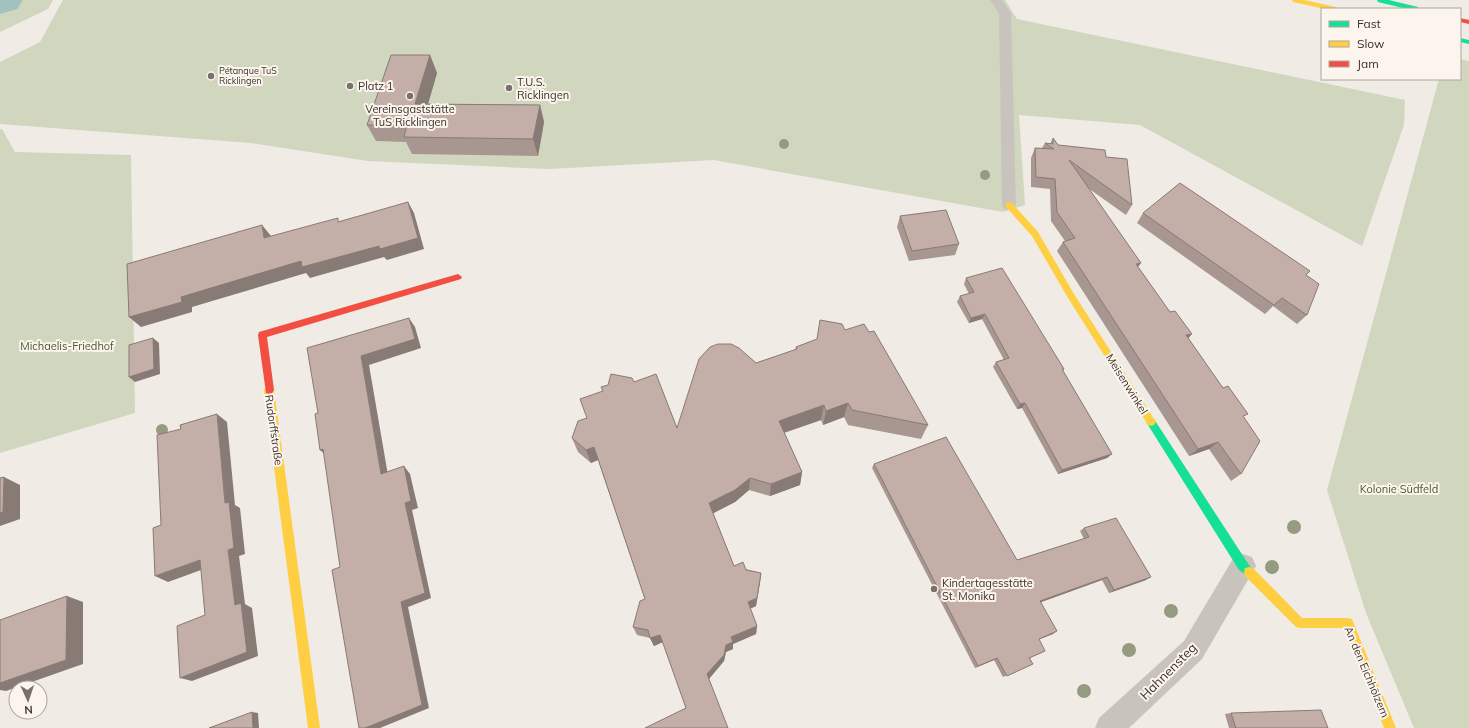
<svg xmlns="http://www.w3.org/2000/svg" width="1469" height="728" font-family="Mulish,sans-serif">
<rect width="100%" height="100%" fill="#f0ebe5"/>
<path fill="#d1d6bf" d="M11 0H53L48 9 0 32V4Z
M63 0H1005L1017 19 1405 100 1404 125 1362 246 1140 125 1019 115 1025 205 1003 212 714 160 549 169 368 161 251 143 0 124V62L40 42Z
M1460 59 1469 61V728H1414L1366 613 1327 490 1439 79H1460Z
M0 129H2L15 152 131 155 135 413 0 453Z"/>
<g fill="none" stroke-linecap="round" stroke-linejoin="round">
<path fill="#a1c2c1" fill-rule="evenodd" d="M0 0H23L17 9 0 14Z"/>
<path fill="#c9c3be" fill-rule="evenodd" d="M990 0H1002L1011 13 1016 205 1014 209 1009 210 1004 209 1002 205 999 13Z"/>
<path fill="#c9c3be" fill-rule="evenodd" d="M1243 554 1252 557 1256 566 1202 659 1129 728H1095L1099 718 1184 641 1234 557Z"/>
<path fill="#16e098" fill-rule="evenodd" d="M1377 0H1389L1418 7 1419 9H1407L1378 2Z
M1460 38 1469 40V44L1460 42Z
M1151 418 1154 419 1247 562 1254 572 1253 576 1249 577 1239 570 1148 425 1146 422 1148 419Z"/>
<path fill="#ffcf43" fill-rule="evenodd" d="M1292 0H1304L1336 7 1337 9H1325L1293 2Z
M1009 202 1012 203 1038 232 1074 294 1154 419 1156 422 1154 425 1151 426 1148 425 1068 298 1032 236 1006 207 1005 205 1006 203Z
M269 386 272 387 274 390 320 728H308L264 390 266 387Z
M1249 567 1253 568 1302 618H1348L1352 619 1396 728H1384L1345 628H1300L1296 627 1245 576 1244 572 1245 568Z"/>
<path fill="#f24e42" fill-rule="evenodd" d="M1460 18 1469 20V24L1460 22Z
M458 274 462 277 461 279 267 337 274 390 272 393 269 394 266 393 258 335 259 332Z"/>
</g>
<g fill="#959b80">
<circle cx="784" cy="144" r="5"/>
<circle cx="985" cy="175" r="5"/>
<circle cx="162" cy="430" r="6"/>
<circle cx="1294" cy="527" r="7"/>
<circle cx="1272" cy="567" r="7"/>
<circle cx="1171" cy="611" r="7"/>
<circle cx="1129" cy="650" r="7"/>
<circle cx="1084" cy="691" r="7"/>
</g>
<path fill="#a89690" d="M430 55 437 73 428 104 540 105 544 122 538 156 412 154 406 142 376 141 367 125Z
M1053 138 1058 145 1106 157 1132 205 1126 215 1088 188 1138 267 1244 418 1241 474 1231 481 1209 449 1189 456 1057 251 1063 242 1065 241 1051 221 1050 189 1031 187V158L1035 148H1042L1045 143 1050 144Z
M1143 213 1310 271 1306 275 1307 315 1297 324 1273 306 1265 314 1137 223Z
M900 216 959 244 955 255 909 261 897 227Z
M966 278 1064 369 1063 371 1112 454 1107 458 1058 474 1022 408 1017 409 993 367 996 362 1004 360 982 319 969 323 957 302 960 296 969 294 964 284Z
M845 330 869 332 928 425 921 439 848 425 844 417 823 425 821 420 784 433 802 472 800 485 770 496 749 490 735 502 713 513 734 566 761 573 760 582 756 606 750 609 757 626 756 634 733 644V649L726 652 724 661 709 679 686 708 663 642 654 646 650 638 637 635 633 627 645 599 598 460 591 463 578 452 572 438 587 418 634 382 677 428 756 363 795 350 796 347Z
M874 464 1017 560 1084 539 1080 531 1084 528 1146 580 1109 593 1102 580 1041 602 1053 634 1039 639 1041 653 1030 658 1033 664 1003 677 994 660 975 668 872 468Z
M1231 713 1328 728H1229L1225 714Z"/>
<path fill="#887a75" d="M430 55 437 73 423 121 415 104Z
M540 105 544 122 538 156 533 139Z
M408 202 414 213 424 249 387 260 384 257 310 278 306 273 192 307V312L141 327 129 317 181 297Z
M262 225 271 236 264 238Z
M1141 263 1134 272 1136 264Z
M985 314 982 319 969 323 971 318Z
M409 318 415 327 421 348 369 365 389 481 381 474 361 356Z
M1192 334 1184 343 1186 335Z
M153 338 159 343 160 374 135 382 129 377Z
M848 403 844 417 823 425 826 411Z
M1025 403 1022 408 1017 409 1020 404Z
M824 405 821 420 777 435 779 421Z
M217 414 227 422 235 505 240 508 245 554 239 556 245 604 252 608 258 656 192 681 180 678 235 605 228 550 225 503Z
M1218 442 1209 449 1189 456 1198 449Z
M594 447 598 460 591 463 586 450Z
M323 449 328 457 320 450Z
M1112 454 1107 458 1058 474 1062 470Z
M404 466 410 474 418 508 412 510 431 598 408 607 429 708 380 728H365L401 602 405 503Z
M802 472 800 485 770 496 771 484Z
M4 477 20 485V519L0 526V513Z
M750 478 749 490 735 502 710 515 709 503Z
M200 560 212 566 168 582 155 576Z
M761 573 760 582 756 606 747 610 748 602Z
M1107 577 1102 580 1036 604 1040 601Z
M1151 577 1146 580 1109 593 1114 590Z
M67 596 83 602V664L6 691 0 690V683Z
M757 626 756 634 733 644V649L726 652 724 661 708 680 707 674 731 637Z
M1057 631 1053 634 1035 641 1039 639Z
M660 635 663 642 654 646 650 638Z
M997 658 994 660 975 668 978 666Z
M252 712 258 713 259 728H253Z"/>
<path fill="#c3afa7" stroke="#887a75" d="M391 55H430L415 104 540 105 533 139 404 137 407 125H367Z
M1053 138 1058 145 1105 150 1106 157 1127 159 1132 205 1069 160 1141 263 1136 264 1170 312 1175 311 1192 334 1186 335 1223 388 1228 386 1248 414 1243 416 1260 441 1241 474 1218 442 1198 449 1063 242 1075 238 1057 212 1055 179 1036 177 1035 148 1054 149 1045 143 1053 144Z
M1180 183 1310 271 1306 275 1319 284 1307 315 1282 298 1274 305 1143 213Z
M408 202 418 238 380 249 379 246 302 267 301 261 181 297 182 302 129 317 127 264 262 225 264 238 338 218V222Z
M946 210 959 244 912 251 900 216Z
M1002 268 1064 369H1062L1112 454 1062 470 1025 403 1020 404 996 362 1009 358 985 314 971 318 960 296 974 292 966 278Z
M409 318 415 339 361 356 381 474 404 466 411 501 405 503 425 593 401 602 422 705 365 728H359L332 570 340 567 323 449 320 450 315 414 318 413 307 348Z
M820 320 842 324 845 330 864 324 869 332 874 331 928 425 852 410 848 403 826 411 824 405 779 421 802 472 771 484 750 478 735 490 709 503 734 566 743 562 746 570 761 573 757 598 748 602 757 626 731 637 733 642 726 645 724 655 707 674 728 728H645L686 708 660 635 650 638 648 630 633 627 640 601 645 599 594 447 586 450 572 438 578 421 587 418 580 399 603 391 601 387 608 385 611 374 632 378 634 382 656 374 677 428 699 359 710 347 718 344H731L739 348 756 363 797 349 796 347 817 339Z
M153 338 154 369 129 377V345Z
M217 414 225 503 229 502 234 548 228 550 235 605 241 603 247 652 180 678 177 626 205 615 200 560 155 576 153 528 161 525 157 435 181 429 180 425Z
M946 437 1017 560 1089 537 1084 528 1116 518 1151 577 1114 590 1107 577 1040 601 1057 631 1039 639 1045 651 1029 658 1033 664 1007 676 997 658 978 666 874 464Z
M4 477 3 512 0 513V478Z
M67 596 66 660 0 683V620Z
M1321 710 1328 728H1236L1231 713Z
M252 712 253 728H209Z"/>
<g fill="#7a716c" stroke="#fbf5ee" stroke-width="1.5">
<circle cx="211" cy="76" r="4"/>
<circle cx="350" cy="86" r="4"/>
<circle cx="509" cy="88" r="4"/>
<circle cx="410" cy="96" r="4"/>
<circle cx="934" cy="589" r="4"/>
</g>
<g text-anchor="middle" stroke-width="4" stroke-linejoin="round" paint-order="stroke">
<g font-size="9" fill="#3b302b" stroke="#fbf5ee" text-anchor="start">
<text x="219" y="74">Pétanque TuS<tspan x="219" dy="10">Ricklingen</tspan></text>
</g>
<g font-size="11" fill="#3b302b" stroke="#fbf5ee" text-anchor="start">
<text x="517" y="86">T.U.S.<tspan x="517" dy="13">Ricklingen</tspan></text>
<text x="358" y="90">Platz 1</text>
<text x="410" y="113" text-anchor="middle">Vereinsgaststätte<tspan x="410" dy="13">TuS Ricklingen</tspan></text>
<text x="942" y="587">Kindertagesstätte<tspan x="942" dy="13">St. Monika</tspan></text>
</g>
<g font-size="11" fill="#4a5a2e" stroke="#fbf5ee">
<text x="67" y="350">Michaelis-Friedhof</text>
<text x="1399" y="493">Kolonie Südfeld</text>
</g>
<g font-size="11" fill="#3b302b" stroke="#fbf5ee">
<text transform="translate(1127 384) rotate(58)" y="4">Meisenwinkel</text>
<text transform="translate(274 430) rotate(82)" y="4">Rudorffstraße</text>
<text transform="translate(1367 672) rotate(67)" y="4">An den Eichhölzern</text>
</g>
<g font-size="13" fill="#3b302b" stroke="#fbf5ee">
<text transform="translate(1168 671) rotate(-45)" y="5">Hahnensteg</text>
</g>
</g>
<rect x="1321" y="8" width="140" height="72" fill="#fbf5ee" stroke="#aea6a0"/>
<rect x="1329" y="21" width="20" height="6" fill="#16e098" stroke="#aea6a0"/>
<text x="1357" y="28" font-size="12" fill="#3b302b">Fast</text>
<rect x="1329" y="41" width="20" height="6" fill="#ffcf43" stroke="#aea6a0"/>
<text x="1357" y="48" font-size="12" fill="#3b302b">Slow</text>
<rect x="1329" y="61" width="20" height="6" fill="#f24e42" stroke="#aea6a0"/>
<text x="1357" y="68" font-size="12" fill="#3b302b">Jam</text>
<g transform="translate(28 700) rotate(177)"><circle r="19" fill="#fbf5ee" stroke="#aea6a0"/>
<path d="M0-3L7 15L0 10L-7 15Z" fill="#7a716c"/>
<text y="-6" font-size="11" font-weight="bold" text-anchor="middle" fill="#3b302b">N</text>
</g>
</svg>
